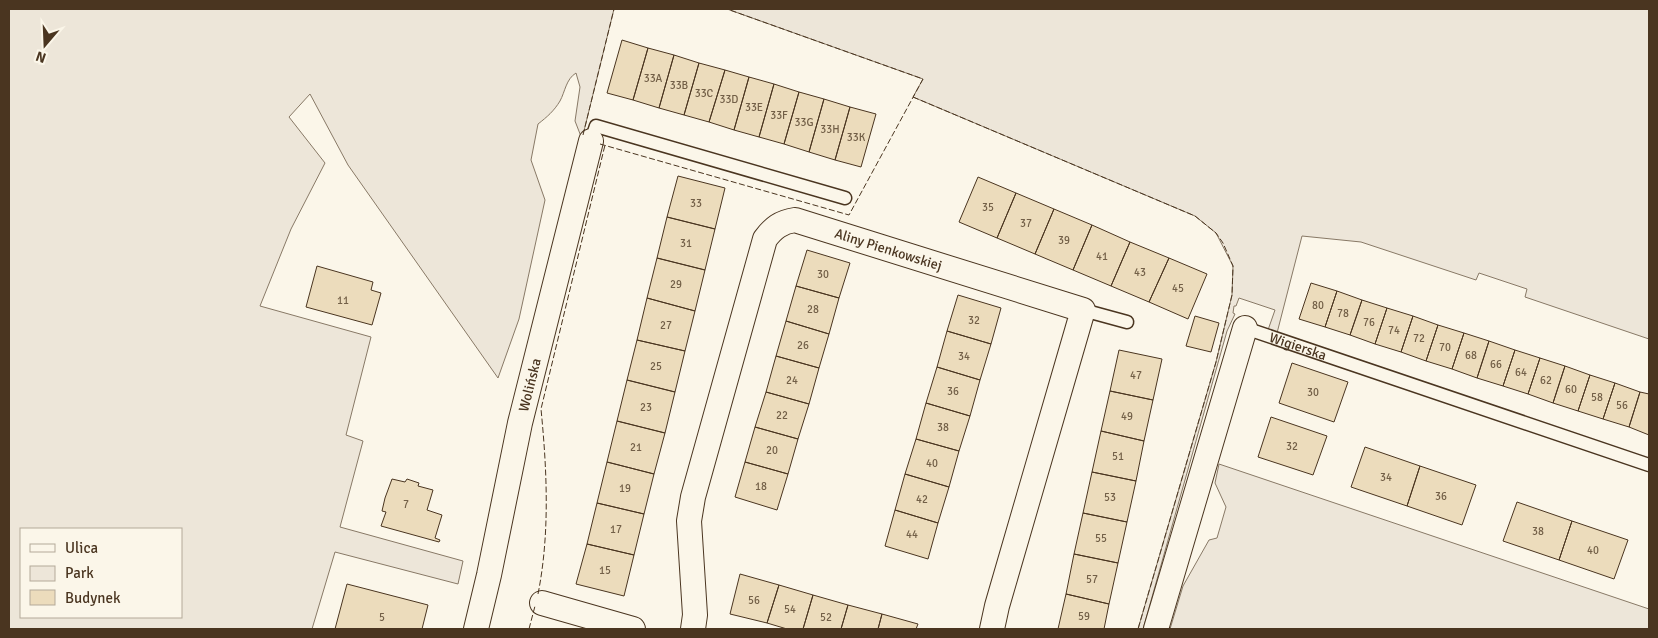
<svg xmlns="http://www.w3.org/2000/svg" width="1658" height="638" font-family="Signika,sans-serif">
<rect width="100%" height="100%" fill="#fbf6e9"/>
<path fill="#ede6d9" stroke="#887966" fill-rule="evenodd" d="M9 9H614L582 139 575 121 580 87 576 73C566 79 565 92 560 101 554 111 547 117 538 124L531 160 545 200 519 319 498 378 348 165 310 94 289 117 325 163 291 229 260 306 371 337 346 435 363 441 340 527 463 561 458 584 335 552 312 629H9ZM21 529H181V617H21Z
M727 9H1649V339L1525 297 1527 289 1479 273 1476 280 1361 242 1302 236 1277 333 1268 330 1275 310 1239 298 1236 306H1234L1233 313 1235 314 1227 331 1143 629H1138L1216 362 1232 295 1233 266 1216 233 1195 216 913 97 923 79Z
M1219 464 1649 609V629H1170L1183 586 1209 540 1217 538 1226 507 1215 483Z"/>
<path fill="#ecdcbc" stroke="#4a3520" d="M622 40 648 48 633 100 607 93Z
M648 48 674 55 659 108 633 100Z
M674 55 699 63 684 115 659 108Z
M699 63 725 70 709 122 684 115Z
M725 70 749 77 734 130 709 122Z
M749 77 774 84 759 137 734 130Z
M774 84 799 92 784 144 759 137Z
M799 92 824 99 809 152 784 144Z
M824 99 850 107 835 160 809 152Z
M850 107 876 114 861 167 835 160Z
M678 176 725 188 715 229 667 217Z
M978 177 1016 193 997 238 959 222Z
M1016 193 1054 209 1035 254 997 238Z
M1054 209 1092 225 1073 270 1035 254Z
M667 217 715 229 705 270 657 258Z
M1092 225 1130 242 1111 286 1073 270Z
M1130 242 1169 258 1149 302 1111 286Z
M807 250 850 263 839 298 796 286Z
M657 258 705 270 695 311 647 298Z
M1169 258 1207 274 1188 319 1149 302Z
M317 266 373 282 371 290 381 293 372 325 306 307Z
M1311 283 1337 291 1325 327 1299 319Z
M796 286 839 298 829 334 786 321Z
M1337 291 1362 300 1350 335 1325 327Z
M958 295 1001 308 991 344 947 331Z
M647 298 695 311 685 351 637 340Z
M1362 300 1387 308 1375 344 1350 335Z
M1387 308 1413 316 1401 352 1375 344Z
M1195 316 1219 323 1211 352 1186 346Z
M1413 316 1438 325 1426 361 1401 352Z
M786 321 829 334 819 368 776 356Z
M1438 325 1464 333 1452 369 1426 361Z
M947 331 991 344 980 380 937 367Z
M1464 333 1489 341 1477 378 1452 369Z
M637 340 685 351 675 392 627 380Z
M1489 341 1515 350 1503 386 1477 378Z
M1119 350 1162 359 1153 400 1110 391Z
M1515 350 1540 358 1528 394 1503 386Z
M776 356 819 368 809 404 766 392Z
M1540 358 1565 366 1553 403 1528 394Z
M1292 363 1348 382 1334 422 1279 403Z
M1565 366 1590 375 1578 411 1553 403Z
M937 367 980 380 970 416 926 403Z
M1590 375 1615 383 1603 419 1578 411Z
M627 380 675 392 665 433 617 421Z
M1615 383 1640 392 1629 427 1603 419Z
M1110 391 1153 400 1144 441 1101 431Z
M766 392 809 404 798 439 755 427Z
M1640 392 1649 394V435L1629 427Z
M926 403 970 416 959 451 916 439Z
M1271 417 1327 436 1313 475 1258 457Z
M617 421 665 433 654 474 607 462Z
M755 427 798 439 788 474 745 462Z
M1101 431 1144 441 1136 481 1092 472Z
M916 439 959 451 949 487 905 474Z
M1365 447 1420 466 1407 506 1351 487Z
M607 462 654 474 644 514 597 503Z
M745 462 788 474 777 510 735 497Z
M1420 466 1476 485 1462 525 1407 506Z
M1092 472 1136 481 1127 522 1083 513Z
M905 474 949 487 938 523 895 510Z
M392 479 405 482 407 479 419 483 418 486 433 490 427 510 442 515 435 538 440 540 439 542 381 526 386 512 382 511 385 498Z
M1517 502 1572 521 1559 560 1503 541Z
M597 503 644 514 634 555 587 544Z
M895 510 938 523 928 559 885 546Z
M1083 513 1127 522 1118 563 1074 554Z
M1572 521 1628 540 1614 579 1559 560Z
M587 544 634 555 624 596 576 584Z
M1074 554 1118 563 1109 604 1066 594Z
M740 574 779 585 767 623 730 614Z
M347 584 428 605 422 629H335Z
M779 585 813 595 803 629H787L767 623Z
M1066 594 1109 604 1104 629H1058Z
M813 595 848 605 841 629H803Z
M848 605 882 614 878 629H841Z
M882 614 918 624 916 629H878Z"/>
<g fill="none" stroke-linecap="round" stroke-linejoin="round">
<g stroke="#4a3520" stroke-width="15">
<g id="lane">
<path d="M591 141 596 126 845 198"/>
<path d="M1083 310 1127 322"/>
<path id="s1" d="M1245 328 1649 465"/>
</g>
</g>
<g stroke="#4a3520" stroke-width="26">
<g id="street">
<path d="M542 603 633 629"/>
<path id="s2" d="M476 629 489 575 520 423 591 141"/>
<path id="s3" d="M693 629 695 615 689 521 693 497 765 239C773 228 781 222 795 220L1083 310 997 606 992 629"/>
<path d="M1156 629 1245 328"/>
</g>
</g>
<use href="#lane" stroke="#fbf6e9" stroke-width="12"/>
<use href="#street" stroke="#fbf6e9" stroke-width="24"/>
<path stroke="#4a3520" stroke-width="1" stroke-dasharray="6 2.5" stroke-linecap="butt" d="M913 97 1195 216 1216 233 1223 243 1233 266 1232 295 1216 362 1138 629
M583 135 614 9
M600 144 849 215 923 79 727 9
M538 594C550 534 547 470 541 409L605 145
M529 629 535 606"/>
</g>
<g text-anchor="middle" stroke-width="4" stroke-linejoin="round" paint-order="stroke">
<g font-size="11" fill="#725f47">
<text x="653" y="82">33A</text>
<text x="679" y="89">33B</text>
<text x="704" y="97">33C</text>
<text x="729" y="103">33D</text>
<text x="754" y="111">33E</text>
<text x="779" y="119">33F</text>
<text x="804" y="126">33G</text>
<text x="830" y="133">33H</text>
<text x="856" y="141">33K</text>
<text x="696" y="207">33</text>
<text x="988" y="211">35</text>
<text x="1026" y="227">37</text>
<text x="1064" y="244">39</text>
<text x="686" y="247">31</text>
<text x="1102" y="260">41</text>
<text x="1140" y="276">43</text>
<text x="823" y="278">30</text>
<text x="676" y="288">29</text>
<text x="1178" y="292">45</text>
<text x="343" y="304">11</text>
<text x="1318" y="309">80</text>
<text x="813" y="313">28</text>
<text x="1343" y="317">78</text>
<text x="974" y="324">32</text>
<text x="1369" y="326">76</text>
<text x="666" y="329">27</text>
<text x="1394" y="334">74</text>
<text x="1419" y="342">72</text>
<text x="803" y="349">26</text>
<text x="1445" y="351">70</text>
<text x="1471" y="359">68</text>
<text x="964" y="360">34</text>
<text x="1496" y="368">66</text>
<text x="656" y="370">25</text>
<text x="1521" y="376">64</text>
<text x="1136" y="379">47</text>
<text x="792" y="384">24</text>
<text x="1546" y="384">62</text>
<text x="1571" y="393">60</text>
<text x="953" y="395">36</text>
<text x="1313" y="396">30</text>
<text x="1597" y="401">58</text>
<text x="1622" y="409">56</text>
<text x="646" y="411">23</text>
<text x="782" y="419">22</text>
<text x="1127" y="420">49</text>
<text x="943" y="431">38</text>
<text x="1292" y="450">32</text>
<text x="636" y="451">21</text>
<text x="772" y="454">20</text>
<text x="1118" y="460">51</text>
<text x="932" y="467">40</text>
<text x="1386" y="481">34</text>
<text x="761" y="490">18</text>
<text x="625" y="492">19</text>
<text x="1441" y="500">36</text>
<text x="1110" y="501">53</text>
<text x="922" y="503">42</text>
<text x="406" y="508">7</text>
<text x="616" y="533">17</text>
<text x="1538" y="535">38</text>
<text x="912" y="538">44</text>
<text x="1101" y="542">55</text>
<text x="1593" y="554">40</text>
<text x="605" y="574">15</text>
<text x="1092" y="583">57</text>
<text x="754" y="604">56</text>
<text x="790" y="613">54</text>
<text x="1084" y="620">59</text>
<text x="382" y="621">5</text>
<text x="826" y="621">52</text>
</g>
<g font-size="14" fill="#4a3520" stroke="#fbf6e9">
<text dy="5" stroke="none"><textPath href="#s3" startOffset="535">Aliny Pienkowskiej</textPath></text>
<text dy="5" stroke="none"><textPath href="#s1" startOffset="56">Wigierska</textPath></text>
<text dy="5" stroke="none"><textPath href="#s2" startOffset="250">Wolińska</textPath></text>
</g>
</g>
<rect width="1658" height="638" fill="none" stroke="#4a3520" stroke-width="20"/>
<rect x="20" y="528" width="162" height="90" fill="#fbf6e9" stroke="#b4a999"/>
<rect x="30" y="544" width="25" height="8" fill="#fbf6e9" stroke="#b4a999"/>
<text x="65" y="553" font-size="15" fill="#4a3520">Ulica</text>
<rect x="30" y="566" width="25" height="15" fill="#ede6d9" stroke="#b4a999"/>
<text x="65" y="578" font-size="15" fill="#4a3520">Park</text>
<rect x="30" y="590" width="25" height="15" fill="#ecdcbc" stroke="#b4a999"/>
<text x="65" y="603" font-size="15" fill="#4a3520">Budynek</text>
<g transform="translate(45 45) rotate(199)" stroke="#fbf6e9" stroke-width="4" paint-order="stroke">
<path d="M0-4L9 19L0 12L-9 19Z" fill="#4a3520"/>
<text y="-8" font-size="14" font-weight="bold" text-anchor="middle" fill="#4a3520">N</text>
</g>
</svg>
